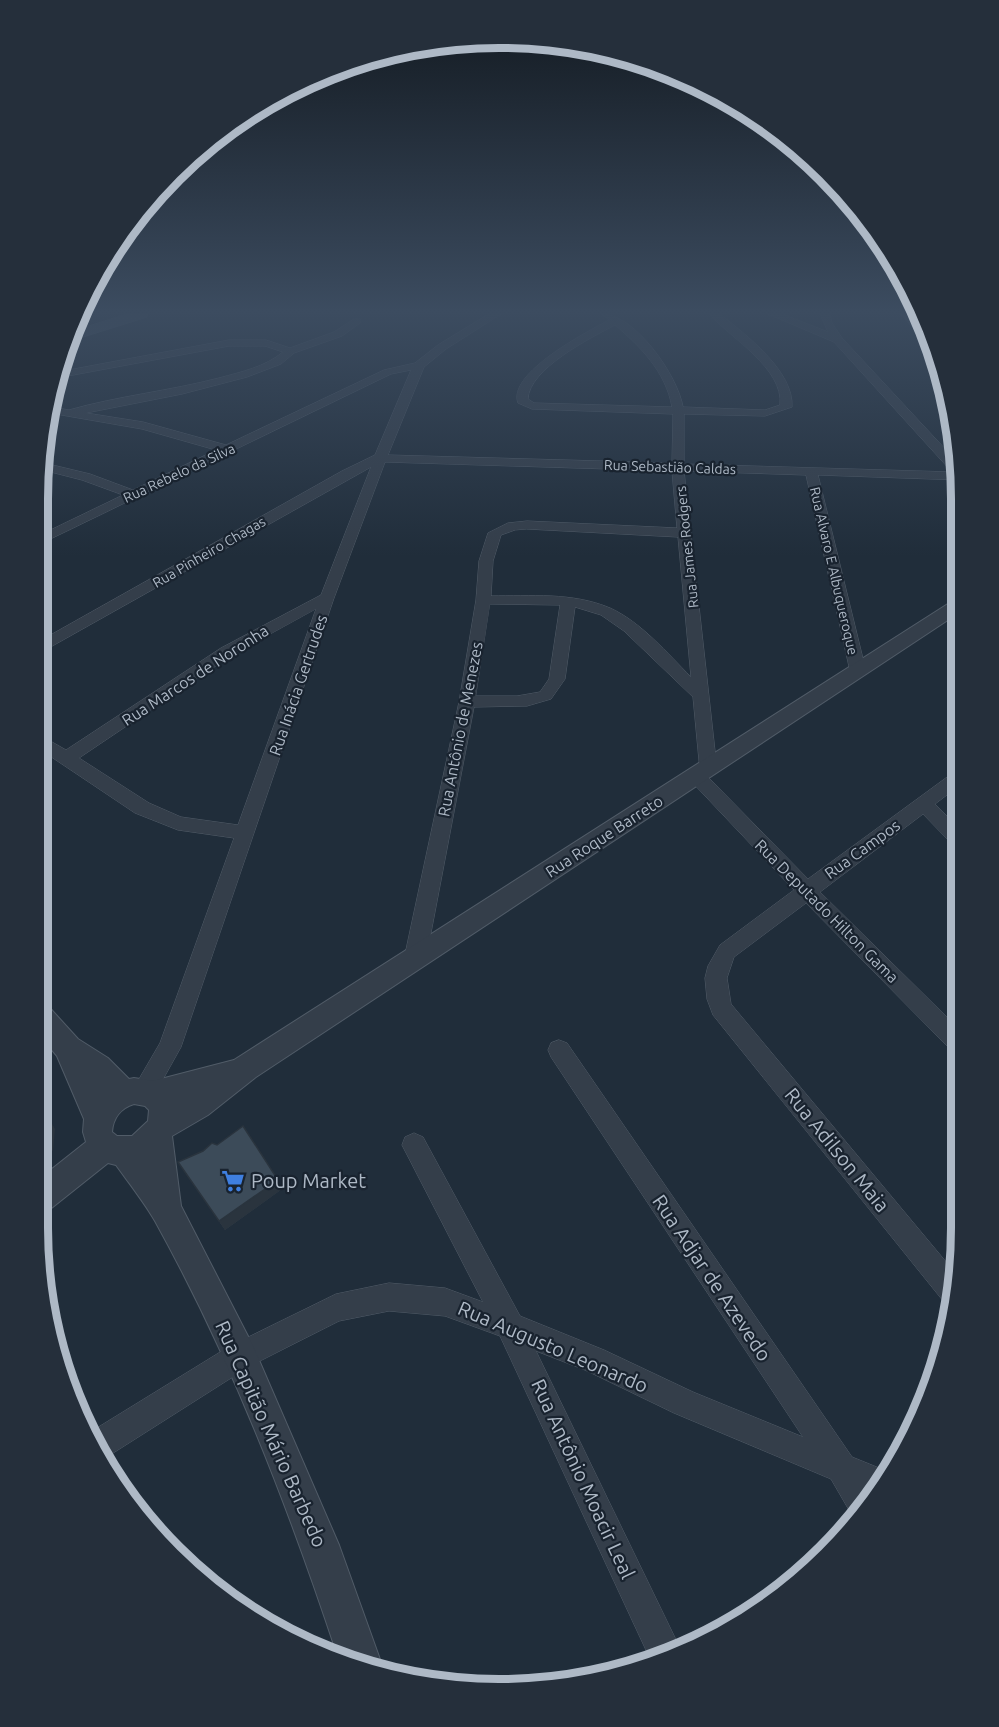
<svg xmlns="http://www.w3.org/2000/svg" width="999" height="1727" font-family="Ubuntu,sans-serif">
<rect width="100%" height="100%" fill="#202d3a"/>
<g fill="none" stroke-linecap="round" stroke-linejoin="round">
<g stroke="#515c68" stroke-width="1">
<path id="minor" d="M489 314H501L446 349 424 367 388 455 672 463 673 414 532 409 518 403C507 373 587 332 609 320L602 314C635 314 678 376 683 407L765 410 780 405C784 369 731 338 709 314H720C746 335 794 371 792 407L765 416 684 414V464L952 472 834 342 768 314H782L828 332 820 314H830L832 323 842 338 960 465V480L818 475 866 671 858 676 850 671 806 475 684 471 717 769 714 773 705 774 808 879 954 772 960 770V785L935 804 960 829V847L953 845 923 814 820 892 960 1030V1054L952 1051 806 903 734 957 727 978 731 1004 957 1275 951 1304 944 1302 713 1015 707 999 705 978 708 966 720 945 794 890 690 780 687 776 690 772 700 771 693 697 624 631 601 615 575 607 565 679 551 699 527 706 474 707 426 959 422 965 415 968 408 965 404 959 459 702 476 600 479 561 488 533 508 523 527 521 677 528 672 471 385 462 334 598 181 1047 152 1099 144 1102 136 1099 132 1091 160 1043 234 838 178 830 135 813 38 748V734L66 750 221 648 321 595 371 467 38 654V642L342 471 375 455 411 370 391 374 38 545V536L123 495 82 480 39 469 40 462 90 474 133 490 216 450 142 429 50 413 51 407 69 410C118 396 169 391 219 378 241 372 265 367 283 352L265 346H229L57 378 58 372 229 340H266L290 348 334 332 354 319H360V323L342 336 294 353 281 364 247 377 182 394 86 413 143 422 226 445 384 370 415 363 438 345ZM615 325C640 346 666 372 672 407L534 403 528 399C529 369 590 338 615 325ZM527 529 678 537 691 677C667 653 641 622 610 608 572 592 530 596 491 596L493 561 501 535 515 530ZM490 604 560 605 549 679 540 692 517 696H476ZM316 609 238 825 181 817 149 803 79 758 232 655Z
M559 1040 567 1043 852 1457 889 1472 884 1484 853 1517 831 1479 674 1413 585 1370 536 1351 680 1648 652 1663 500 1336 445 1316 389 1311 339 1321 250 1366 110 1455 105 1456 92 1431 230 1346 336 1294 389 1283 445 1288 483 1302 402 1145 405 1137 414 1133 423 1137 520 1316 604 1350 693 1392 803 1437 551 1057 548 1050 551 1043Z"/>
</g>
<g stroke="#515c68" stroke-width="2">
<path id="tertiary" d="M960 599V612L256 1077 208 1115 172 1136 181 1206 252 1344 339 1545 382 1665 378 1673 337 1654C288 1506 231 1358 155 1221 144 1202 129 1183 116 1165L108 1163 49 1210 38 1214V1180L86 1142 83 1132 84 1119 57 1056 38 1033V1002L48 1006 78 1039 108 1058 129 1079 134 1078 153 1081 234 1060 954 600ZM134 1104 145 1106 149 1110 148 1121 132 1136H117L112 1132C113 1118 121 1108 134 1104Z"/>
</g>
<g stroke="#515c68" stroke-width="1">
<path id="secondary" d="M127 314H148L147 317 67 342 71 332Z"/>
</g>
<g stroke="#404a56" stroke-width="1">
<path id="primary" d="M901 314H918L934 344 926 343Z"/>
</g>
<use href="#minor" fill="#343e4a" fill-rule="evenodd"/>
<use href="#tertiary" fill="#343e4a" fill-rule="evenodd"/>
<use href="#secondary" fill="#414e5d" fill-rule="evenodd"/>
<use href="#primary" fill="#515d6a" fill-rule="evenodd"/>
</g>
<path fill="#34404d" d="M178 1162 278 1180 282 1189 225 1230Z"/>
<path fill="#2a343e" d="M38 1100 55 1129 53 1150 38 1166Z
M278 1180 282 1189 225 1230 219 1221Z"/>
<path fill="#3c4b59" stroke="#2a343e" stroke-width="1.5" d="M38 1103 47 1119 45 1140 38 1148Z
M243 1126 278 1180 219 1221 178 1162 203 1151 212 1143 217 1145Z"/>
<linearGradient id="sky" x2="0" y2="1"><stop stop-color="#121920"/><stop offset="0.56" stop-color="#3c4c60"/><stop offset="1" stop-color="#3c4c60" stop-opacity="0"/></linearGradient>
<rect width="999" height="556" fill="url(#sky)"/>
<defs>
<g id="supermarket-bare" transform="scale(1.8)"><path d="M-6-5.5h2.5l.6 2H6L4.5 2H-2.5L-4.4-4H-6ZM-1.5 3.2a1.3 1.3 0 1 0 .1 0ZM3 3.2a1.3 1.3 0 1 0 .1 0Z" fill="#3f7fe0" stroke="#19232f" stroke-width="2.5" paint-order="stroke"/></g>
</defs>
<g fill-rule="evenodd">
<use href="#supermarket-bare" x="233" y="1181"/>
</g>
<g text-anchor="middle" stroke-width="4.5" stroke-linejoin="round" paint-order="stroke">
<g font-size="14" fill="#aeb9c6" stroke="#19232f">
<text transform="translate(670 467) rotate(2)" y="5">Rua Sebastião Caldas</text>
<text transform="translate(179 473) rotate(-25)" y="5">Rua Rebelo da Silva</text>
<text transform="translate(687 547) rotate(-96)" y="5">Rua James Rodgers</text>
<text transform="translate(209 552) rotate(-30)" y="5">Rua Pinheiro Chagas</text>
<text transform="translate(834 571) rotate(77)" y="5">Rua Alvaro E Albuqueroque</text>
</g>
<g font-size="16" fill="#aeb9c6" stroke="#19232f">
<text transform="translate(195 675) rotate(-33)" y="6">Rua Marcos de Noronha</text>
<text transform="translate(298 685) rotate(-71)" y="6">Rua Inácia Gertrudes</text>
<text transform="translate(460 729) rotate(-79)" y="6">Rua Antônio de Menezes</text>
<text transform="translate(604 836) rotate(-33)" y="6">Rua Roque Barreto</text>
<text transform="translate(862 849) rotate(-36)" y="6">Rua Campos</text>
<text transform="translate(827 911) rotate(45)" y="6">Rua Deputado Hilton Gama</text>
</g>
<g font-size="20" fill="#aeb9c6" stroke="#19232f">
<text transform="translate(837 1150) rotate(51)" y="7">Rua Adilson Maia</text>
<text transform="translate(712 1278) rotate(56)" y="7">Rua Adjar de Azevedo</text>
<text transform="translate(553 1347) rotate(23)" y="7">Rua Augusto Leonardo</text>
<text transform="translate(271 1434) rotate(66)" y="7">Rua Capitão Mário Barbedo</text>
<text transform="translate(583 1479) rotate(65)" y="7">Rua Antônio Moacir Leal</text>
</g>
<g font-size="20" fill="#aeb9c6" stroke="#19232f" text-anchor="start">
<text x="251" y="1188">Poup Market</text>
</g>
</g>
<path d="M0 0H999V1727H0ZM499 48H500A451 451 0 0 1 951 499V1228A451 451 0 0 1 500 1679H499A451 451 0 0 1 48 1228V499A451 451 0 0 1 499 48Z" fill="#252f3b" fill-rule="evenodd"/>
<path fill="none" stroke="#aeb9c6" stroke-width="8" d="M499 48H500A451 451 0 0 1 951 499V1228A451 451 0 0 1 500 1679H499A451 451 0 0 1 48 1228V499A451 451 0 0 1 499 48Z"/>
</svg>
